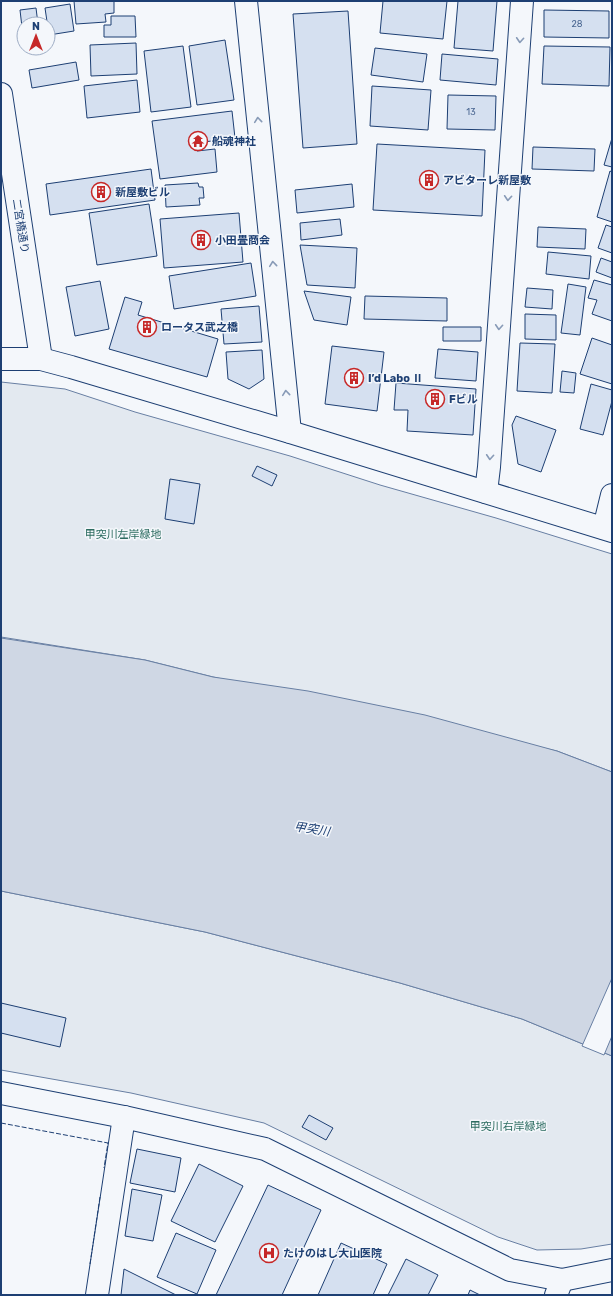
<svg xmlns="http://www.w3.org/2000/svg" width="613" height="1296" font-family="Rubik,'Noto Sans JP',sans-serif">
<rect width="100%" height="100%" fill="#f4f7fb"/>
<path fill="#e3e9f0" stroke="#687fa3" d="M1 382 65 389 135 412 290 456 380 485 496 518 612 554V772L557 751 213 677 145 660 1 637Z
M1 891 205 932 400 983 522 1019 612 1056V1244L581 1249 537 1250 498 1237 264 1123 131 1093 1 1070Z"/>
<path fill="#cfd7e4" stroke="#687fa3" d="M1 638 145 660 213 677 308 691 425 715 557 751 612 772V1056L522 1019 400 983 205 932 1 891Z"/>
<path fill="#f4f7fb" stroke="#687fa3" d="M612 978V1036L604 1055 582 1046Z"/>
<path fill="#d5e0f0" stroke="#1d3f73" d="M74 1H114V13L105 14 106 22 76 24Z
M383 1H447L443 39 380 33Z
M458 1H497L493 51 454 48Z
M70 4 74 31 49 35 45 8Z
M36 8 38 24H24L23 36 20 10Z
M544 10 609 11V38L544 37Z
M348 11 357 144 303 148 293 14Z
M111 16H135L136 37H104V25H111Z
M225 40 234 100 197 105 189 46Z
M136 43 137 74 91 76 90 45Z
M183 46 191 107 151 112 144 51Z
M544 46 610 47 609 86 542 84Z
M375 48 427 54 423 82 371 75Z
M442 54 498 59 496 85 440 80Z
M76 62 79 80 32 88 29 70Z
M137 80 140 112 87 118 84 86Z
M372 86 431 90 428 130 370 126Z
M448 95 496 96 495 130 447 129Z
M232 111 235 138 196 143 197 151 215 149 217 172 160 179 152 121Z
M612 138V167L604 165Z
M377 144 485 150 482 216 373 210Z
M533 147 595 149 594 171 532 169Z
M151 169 155 200 50 215 46 184Z
M610 171 612 172V222L597 217Z
M198 183 199 187H203L204 198H199L200 205 166 207 165 185Z
M352 184 354 207 297 213 295 190Z
M149 204 157 256 97 265 89 213Z
M239 213 243 262 164 268 160 219Z
M340 219 342 235 301 240 300 223Z
M606 225 612 227V253L598 248Z
M538 227 586 229 585 249 537 247Z
M300 245 357 248 355 288 307 285Z
M548 252 591 256 589 279 546 274Z
M601 258 612 262V278L596 272Z
M251 263 256 296 174 309 169 276Z
M594 280 612 285V321L592 314 597 300 588 298Z
M100 281 109 329 75 336 66 287Z
M568 284 586 287 580 335 561 333Z
M527 288 553 290 552 309 525 307Z
M304 291 351 297 347 325 314 320Z
M365 296 447 298V321L364 319Z
M125 297 142 302 138 315 218 339 207 377 109 349Z
M259 306 262 342 224 344 221 309Z
M525 314 556 315V340L525 339Z
M443 327H481V341H443Z
M592 338 612 345V384L580 374Z
M520 343 555 344 552 393 517 391Z
M332 346 384 352 377 411 325 404Z
M438 349 478 352 476 381 435 378Z
M262 350 264 379 249 389 228 379 226 352Z
M562 371 576 373 574 393 560 392Z
M396 383 476 389 473 435 407 431 408 410H394Z
M591 384 612 390V401L603 435 580 429Z
M516 416 556 430 541 472 518 464 512 425Z
M257 466 277 475 272 486 252 476Z
M170 479 200 484 194 524 165 519Z
M1 1003 66 1018 60 1047 1 1033Z
M309 1115 333 1128 326 1140 302 1127Z
M137 1149 181 1158 175 1192 130 1183Z
M199 1164 243 1186 215 1242 171 1221Z
M268 1185 321 1210 282 1295H216Z
M132 1189 162 1195 153 1241 125 1236Z
M176 1233 216 1250 197 1294 157 1277Z
M341 1243 387 1264 373 1295H318Z
M406 1259 438 1275 428 1295H388Z
M124 1269 176 1295H121Z
M470 1290 480 1295H468Z"/>
<g fill="none" stroke-linecap="round" stroke-linejoin="round">
<g stroke="#1d3f73" stroke-width="24">
<path id="street" d="M246 1 290 432
M1 94 41 359
M486 492 489 467 522 1
M604 528 612 495
M97 1295 124 1117
M556 1295 562 1280"/>
</g>
<g stroke="#1d3f73" stroke-width="24">
<path id="secondary" d="M1 359H41L71 367 290 432 612 531
M1 1093 124 1117 265 1149 510 1270 562 1280 612 1270"/>
</g>
<use href="#street" stroke="#f4f7fb" stroke-width="22"/>
<use href="#secondary" stroke="#f4f7fb" stroke-width="22"/>
<path stroke="#1d3f73" stroke-width="1" stroke-dasharray="5 2" stroke-linecap="butt" d="M1 1123 108 1143 104 1168
M90 1264 100 1197"/>
</g>
<defs><path id="oneway-chevron" d="M-2-3.5L2.5 0L-2 3.5" fill="none" stroke-width="1.6" stroke-linecap="round" stroke-linejoin="round"/></defs>
<g stroke="#889bb7">
<use href="#oneway-chevron" transform="translate(520 40) rotate(94)"/>
<use href="#oneway-chevron" transform="translate(258 120) rotate(-96)"/>
<use href="#oneway-chevron" transform="translate(508 198) rotate(94)"/>
<use href="#oneway-chevron" transform="translate(273 264) rotate(-96)"/>
<use href="#oneway-chevron" transform="translate(499 327) rotate(94)"/>
<use href="#oneway-chevron" transform="translate(286 393) rotate(-96)"/>
<use href="#oneway-chevron" transform="translate(490 457) rotate(94)"/>
</g>
<defs>
<g id="temple-ring" transform="scale(1)"><circle r="9.5" fill="#f4f7fb" stroke="#c62828" stroke-width="1.5"/><path d="M0-6L5-2H3V0L6.5 2.5H4V6H1.5V3h-3V6H-4V2.5H-6.5L-3 0V-2H-5Z" fill="#c62828"/></g>
<g id="building-ring" transform="scale(1)"><circle r="9.5" fill="#f4f7fb" stroke="#c62828" stroke-width="1.5"/><path d="M-4-6H4V6H1V3H-1V6H-4ZM-2.5-4.3h1.7v1.8h-1.7ZM.8-4.3h1.7v1.8H.8ZM-2.5-1h1.7V.8h-1.7ZM.8-1h1.7V.8H.8Z" fill="#c62828"/></g>
<g id="hospital-ring" transform="scale(1)"><circle r="9.5" fill="#f4f7fb" stroke="#c62828" stroke-width="1.5"/><path d="M-5-5h3v3.5h4V-5h3V5h-3V1.5h-4V5h-3Z" fill="#c62828"/></g>
</defs>
<g fill-rule="evenodd">
<use href="#temple-ring" x="198" y="141"/>
<use href="#building-ring" x="429" y="180"/>
<use href="#building-ring" x="101" y="192"/>
<use href="#building-ring" x="201" y="240"/>
<use href="#building-ring" x="147" y="327"/>
<use href="#building-ring" x="354" y="378"/>
<use href="#building-ring" x="435" y="399"/>
<use href="#hospital-ring" x="269" y="1253"/>
</g>
<g text-anchor="middle" stroke-width="3" stroke-linejoin="round" paint-order="stroke">
<g font-size="9" fill="#4b6792">
<text x="577" y="27">28</text>
<text x="471" y="115">13</text>
</g>
<g font-size="11" font-weight="bold" fill="#1d3f73" stroke="#f4f7fb" text-anchor="start">
<text x="212" y="145">船魂神社</text>
<text x="443" y="184">アビターレ新屋敷</text>
<text x="115" y="196">新屋敷ビル</text>
<text x="215" y="244">小田畳商会</text>
<text x="161" y="331">ロータス武之橋</text>
<text x="368" y="382">I’d Labo Ⅱ</text>
<text x="449" y="403">Fビル</text>
<text x="283" y="1257">たけのはし大山医院</text>
</g>
<g font-size="11" fill="#1d3f73" stroke="#f4f7fb">
<text transform="translate(21 226) rotate(81)" y="4">二宮橋通り</text>
</g>
<g font-size="11" fill="#2c6c60" stroke="#f4f7fb">
<text x="123" y="538">甲突川左岸緑地</text>
<text x="508" y="1130">甲突川右岸緑地</text>
</g>
<g font-size="12" font-style="italic" fill="#1d3f73" stroke="#f4f7fb">
<text transform="translate(312 829) rotate(9)" y="4">甲突川</text>
</g>
</g>
<rect width="613" height="1296" fill="none" stroke="#1d3f73" stroke-width="4"/>
<g transform="translate(36 36)"><circle r="19" fill="#f4f7fb" stroke="#9eadc5"/>
<path d="M0-3L7 15L0 10L-7 15Z" fill="#c62828"/>
<text y="-6" font-size="11" font-weight="bold" text-anchor="middle" fill="#1d3f73">N</text>
</g>
</svg>
